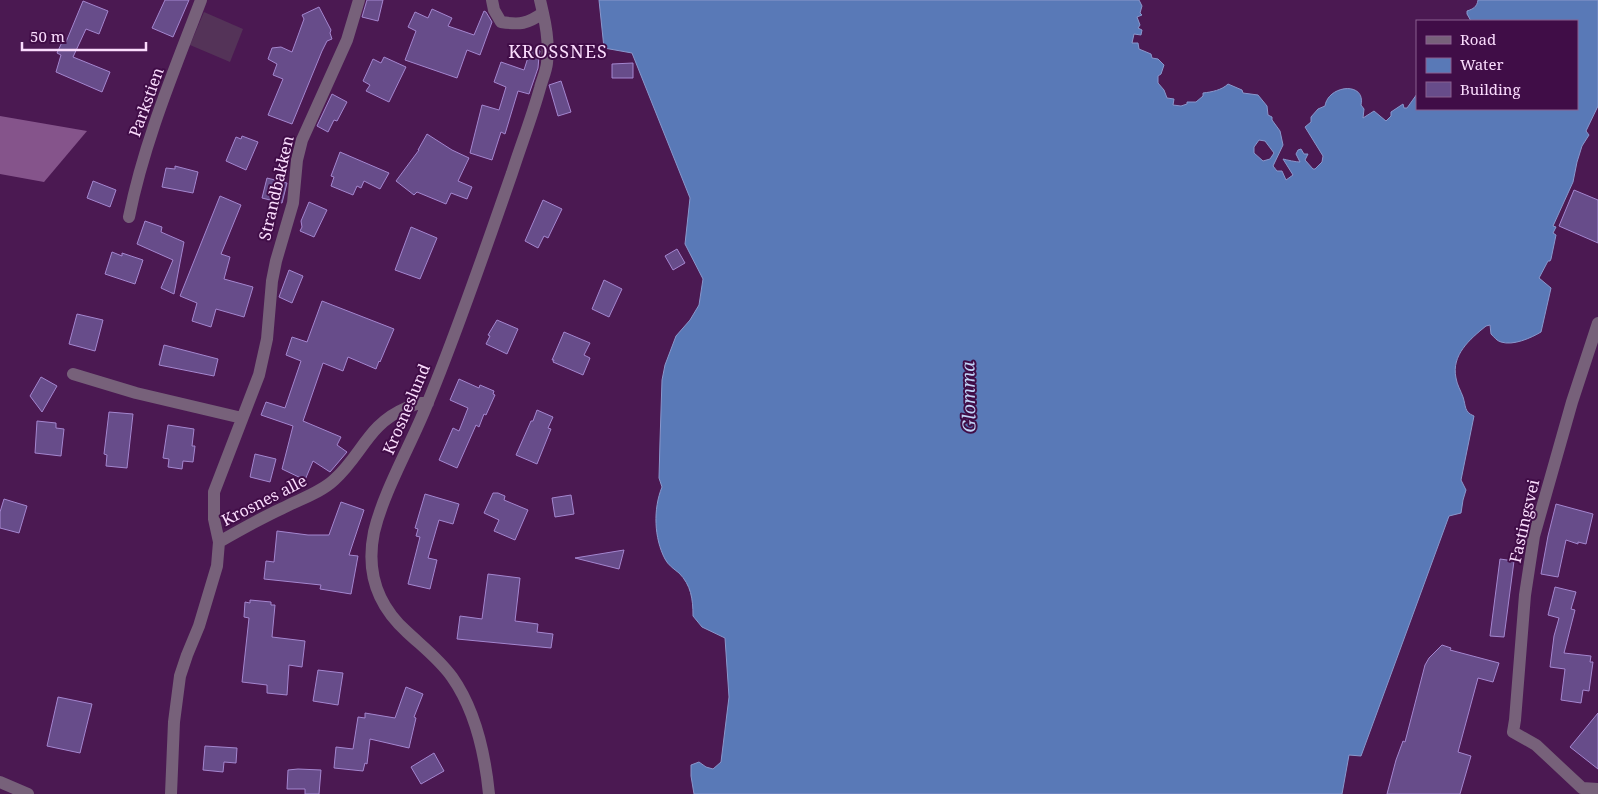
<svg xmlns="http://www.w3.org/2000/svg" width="1598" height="794" font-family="'Noto Serif',serif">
<rect width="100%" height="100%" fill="#4b1952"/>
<path fill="#543358" d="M204 12 243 29 230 62 190 45Z"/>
<path fill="#85548b" d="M0 116 87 131 44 182 0 174Z"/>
<path fill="#5979b7" stroke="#8997cc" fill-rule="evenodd" d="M599 0H1139L1142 6 1140 13 1142 15 1137 17 1140 25 1138 28 1142 30 1141 35 1134 34 1132 43H1138L1139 49 1151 54 1152 58 1158 59 1164 65 1161 74 1158 76V83L1164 90 1167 98 1174 99 1173 105 1181 106 1187 104V102H1196L1203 96V93C1212 92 1222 90 1228 84L1242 90 1243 93 1258 95 1267 106 1268 115 1272 117V120L1280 131 1283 145 1273 166 1277 171H1282L1286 180 1293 175 1283 159C1287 160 1296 162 1300 162L1296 154 1298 150 1301 149 1304 154H1308L1305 160 1313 169H1315L1322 162 1323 156 1305 127 1311 122V117L1318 109 1325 106C1328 85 1366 81 1361 105L1364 109 1363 118 1374 111 1386 121 1391 116V112L1403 104 1404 108H1407L1417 94V109H1577V21H1471L1467 14V11C1473 9 1477 7 1478 0H1598V106L1586 131 1589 135 1582 146 1577 162 1573 182 1553 226 1556 227 1553 233 1556 235 1551 259 1550 261H1548L1539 278 1551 288 1541 332C1531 338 1513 346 1501 342 1497 341 1494 337 1491 334L1490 325 1486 326C1470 339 1451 355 1456 378 1457 385 1461 391 1463 397 1466 406 1464 412 1474 416L1461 480 1466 490 1463 500 1461 513 1449 516 1361 756 1349 755 1342 794H694L691 776V765L699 762 706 767 713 769 721 762 729 697 725 638 702 627 693 616C693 599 691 585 679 573 674 569 668 565 665 559 654 538 653 509 662 487L659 478 660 441 662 380 665 365 676 336 690 320 699 305 703 279 685 244 690 198 632 53 604 48ZM1259 140 1265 141 1274 153 1270 159 1263 161 1254 153V147Z"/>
<path fill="#674c8a" stroke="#a486cf" d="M165 0H189L173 37 152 28Z
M367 0H383L378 21 362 17Z
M83 1 108 11 99 34 86 29 73 57 110 72 102 92 56 72 61 55 57 53 63 40 66 42Z
M319 7 331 30 330 33 332 39 327 41 322 51 292 124 268 115 283 79 273 75 277 64 268 59 272 48 281 47 292 52 304 19 302 15Z
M432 9 452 18 448 26 474 35 484 11 486 12 492 22 480 55 467 50 457 78 405 60 416 31 408 27 415 12 428 18Z
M531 48 540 51 539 56 538 68 529 94 518 91 505 134 501 132 492 160 470 153 482 105 499 110 506 87 494 82 501 62 524 70Z
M384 57 406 67 389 102 366 91 370 85 363 81 373 59 381 63Z
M633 63V78H612V64Z
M561 81 571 112 558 116 549 85Z
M332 94 347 102 337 121 334 120 328 132 317 126Z
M427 134 452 150 469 158 458 181 472 187 467 199 451 193 446 204 417 192 414 195 396 181 419 150H418Z
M242 136 258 142 246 170 226 161 236 137 241 139Z
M340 152 389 173 380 189 364 181 361 188 357 186 353 195 331 186 334 177 331 176Z
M175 166 198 172 193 193 162 187 166 168 175 169Z
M267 178 287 183 282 203 262 198Z
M93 181 116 190 110 207 87 198Z
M1574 190 1598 200V243L1559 226Z
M220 196 241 205 221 254 230 257 224 279 253 287 244 317 216 309 211 327 192 321 197 303 180 296Z
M543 200 562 209 548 238 544 236 538 248 525 241Z
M309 202 327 210 314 237 300 231 302 227 301 221Z
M145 221 162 227 161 232 184 242 174 294 161 288 173 260 137 244Z
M411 227 437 238 420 279 395 270Z
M677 249 685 263 673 270 665 256Z
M112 252 122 256V253L143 260 135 284 105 274Z
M289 270 303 276 292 303 279 297Z
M604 280 622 289 609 317 592 309Z
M322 301 394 329 380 362 379 361 376 369 348 357 343 371 323 363 303 421 341 437 337 445 347 452 330 472 313 461 305 480 282 469 293 426 261 415 266 402 285 408 301 361 286 355 292 337 307 342Z
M77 314 103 320 95 351 69 344Z
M497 320 518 329 507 354 486 344 490 336 488 335Z
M564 332 590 343 584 355 590 358 583 375 553 362 554 360H552Z
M164 345 218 359 214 376 159 365Z
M41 377 57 386 42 412 30 396Z
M459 379 479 388 480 385 494 391 493 394 495 395 486 415 484 414 479 427 476 425 457 468 439 460 453 428 459 431 468 408 450 400Z
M537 410 553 417 548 428 551 429 537 464 516 455 531 421H533Z
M109 412 133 414 127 468 106 466 107 455 104 454Z
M37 421 56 423V428L64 429 61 456 35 453Z
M168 425 194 429 192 446H195L193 462 183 461 182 469 168 467 169 459 163 458Z
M255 454 276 459 270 482 250 477Z
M493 493H498L505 496 504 500 528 510 515 540 494 531 499 520 484 513Z
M425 494 459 504 453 524 439 520 428 558 437 560 430 589 408 584 420 537 416 536 418 529 415 528Z
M571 495 574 514 555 517 552 498Z
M4 499 27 506 19 533 0 528V512Z
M341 502 364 510 349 555 358 556 351 594 320 589 321 585 264 579 266 561 274 562 277 531 308 535H329Z
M1556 504 1593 514 1586 544 1578 542V544L1566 540 1558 577 1541 574 1548 536Z
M624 550 619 569 575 558Z
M1500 559 1514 561 1504 637 1490 636Z
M488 574 520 578 515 621 538 624 537 632 553 634 551 648 457 639 460 616 482 619Z
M1555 587 1576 592 1571 609 1575 610 1564 653 1591 656 1590 662H1593L1589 691 1583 690 1581 703 1561 700 1565 669 1550 667 1554 636 1559 618 1548 615Z
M250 600 271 602V605H275L272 637 305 641 302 667 289 665 287 695 267 693V685L242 682 249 618 244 617 245 602 250 603Z
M1442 645 1451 648 1450 650 1499 663 1493 682 1478 678 1458 752 1471 756 1460 794H1387L1396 760 1403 741 1405 742 1425 665 1429 658Z
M318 670 343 673 338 705 313 701Z
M406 687 423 694 414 717 416 718 409 748 370 739 367 764 365 763 363 771 334 768 336 747 353 749 358 717 365 718V713L395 718Z
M58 697 92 704 80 753 47 746Z
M1598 713V769L1570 747Z
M205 746 237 748 236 763 224 762 223 772 203 770Z
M434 753 444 771 421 784 411 767Z
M298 769 321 770 319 794H305V789H287L288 770Z"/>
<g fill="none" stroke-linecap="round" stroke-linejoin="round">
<path stroke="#77617a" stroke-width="12" d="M492 0 494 10 501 22C520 25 527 24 543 13L540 0
M129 217C144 142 174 71 201 0
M1598 323 1572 402 1534 536 1525 595 1515 720 1513 732 1536 745 1582 788 1598 789
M73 374 136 393 242 418
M219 542C240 530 261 518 283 508 300 499 320 493 334 480 362 455 368 424 406 408 414 405 419 402 428 403
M0 782 28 794
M171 794 174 722 180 676 187 655 199 626 217 566 219 542 214 519V492L259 375 267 339 272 281 276 261 293 203 297 160 302 140 347 40 359 0
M489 794C485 754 476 711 452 677 439 659 423 647 407 632 377 605 366 571 374 532 384 490 412 443 428 402 459 327 485 250 512 173 521 145 532 117 540 88 542 80 546 72 547 63 549 46 547 30 543 13"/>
</g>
<g text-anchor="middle" stroke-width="4" stroke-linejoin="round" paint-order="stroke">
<g font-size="16" fill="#fadcfd" stroke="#400d47">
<text transform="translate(146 102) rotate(-70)" y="6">Parkstien</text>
<text transform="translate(276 188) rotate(-77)" y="6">Strandbakken</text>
<text transform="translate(406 409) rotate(-67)" y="6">Krosneslund</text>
<text transform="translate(264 500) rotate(-27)" y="6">Krosnes alle</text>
<text transform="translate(1524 521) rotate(-77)" y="6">Fastingsvei</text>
</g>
<g font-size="18" letter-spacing="1" fill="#fadcfd" stroke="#400d47">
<text x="558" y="58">KROSSNES</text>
</g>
<g font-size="18" font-style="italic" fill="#c2d5f8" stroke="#400d47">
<text transform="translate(969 397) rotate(-91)" y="6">Glomma</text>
</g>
</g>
<rect x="1416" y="20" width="162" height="90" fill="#400d47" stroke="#8a6090"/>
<rect x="1426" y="36" width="25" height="8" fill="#77617a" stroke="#8a6090"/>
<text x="1460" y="45" font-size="15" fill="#fadcfd">Road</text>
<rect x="1426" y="58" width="25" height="15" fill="#5979b7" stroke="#8a6090"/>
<text x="1460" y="70" font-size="15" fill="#fadcfd">Water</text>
<rect x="1426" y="82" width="25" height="15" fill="#674c8a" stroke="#8a6090"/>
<text x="1460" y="95" font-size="15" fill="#fadcfd">Building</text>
<path d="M22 42v8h124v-8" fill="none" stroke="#fadcfd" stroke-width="2.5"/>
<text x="30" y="42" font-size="15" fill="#fadcfd" stroke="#400d47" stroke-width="4" paint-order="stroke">50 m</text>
</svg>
